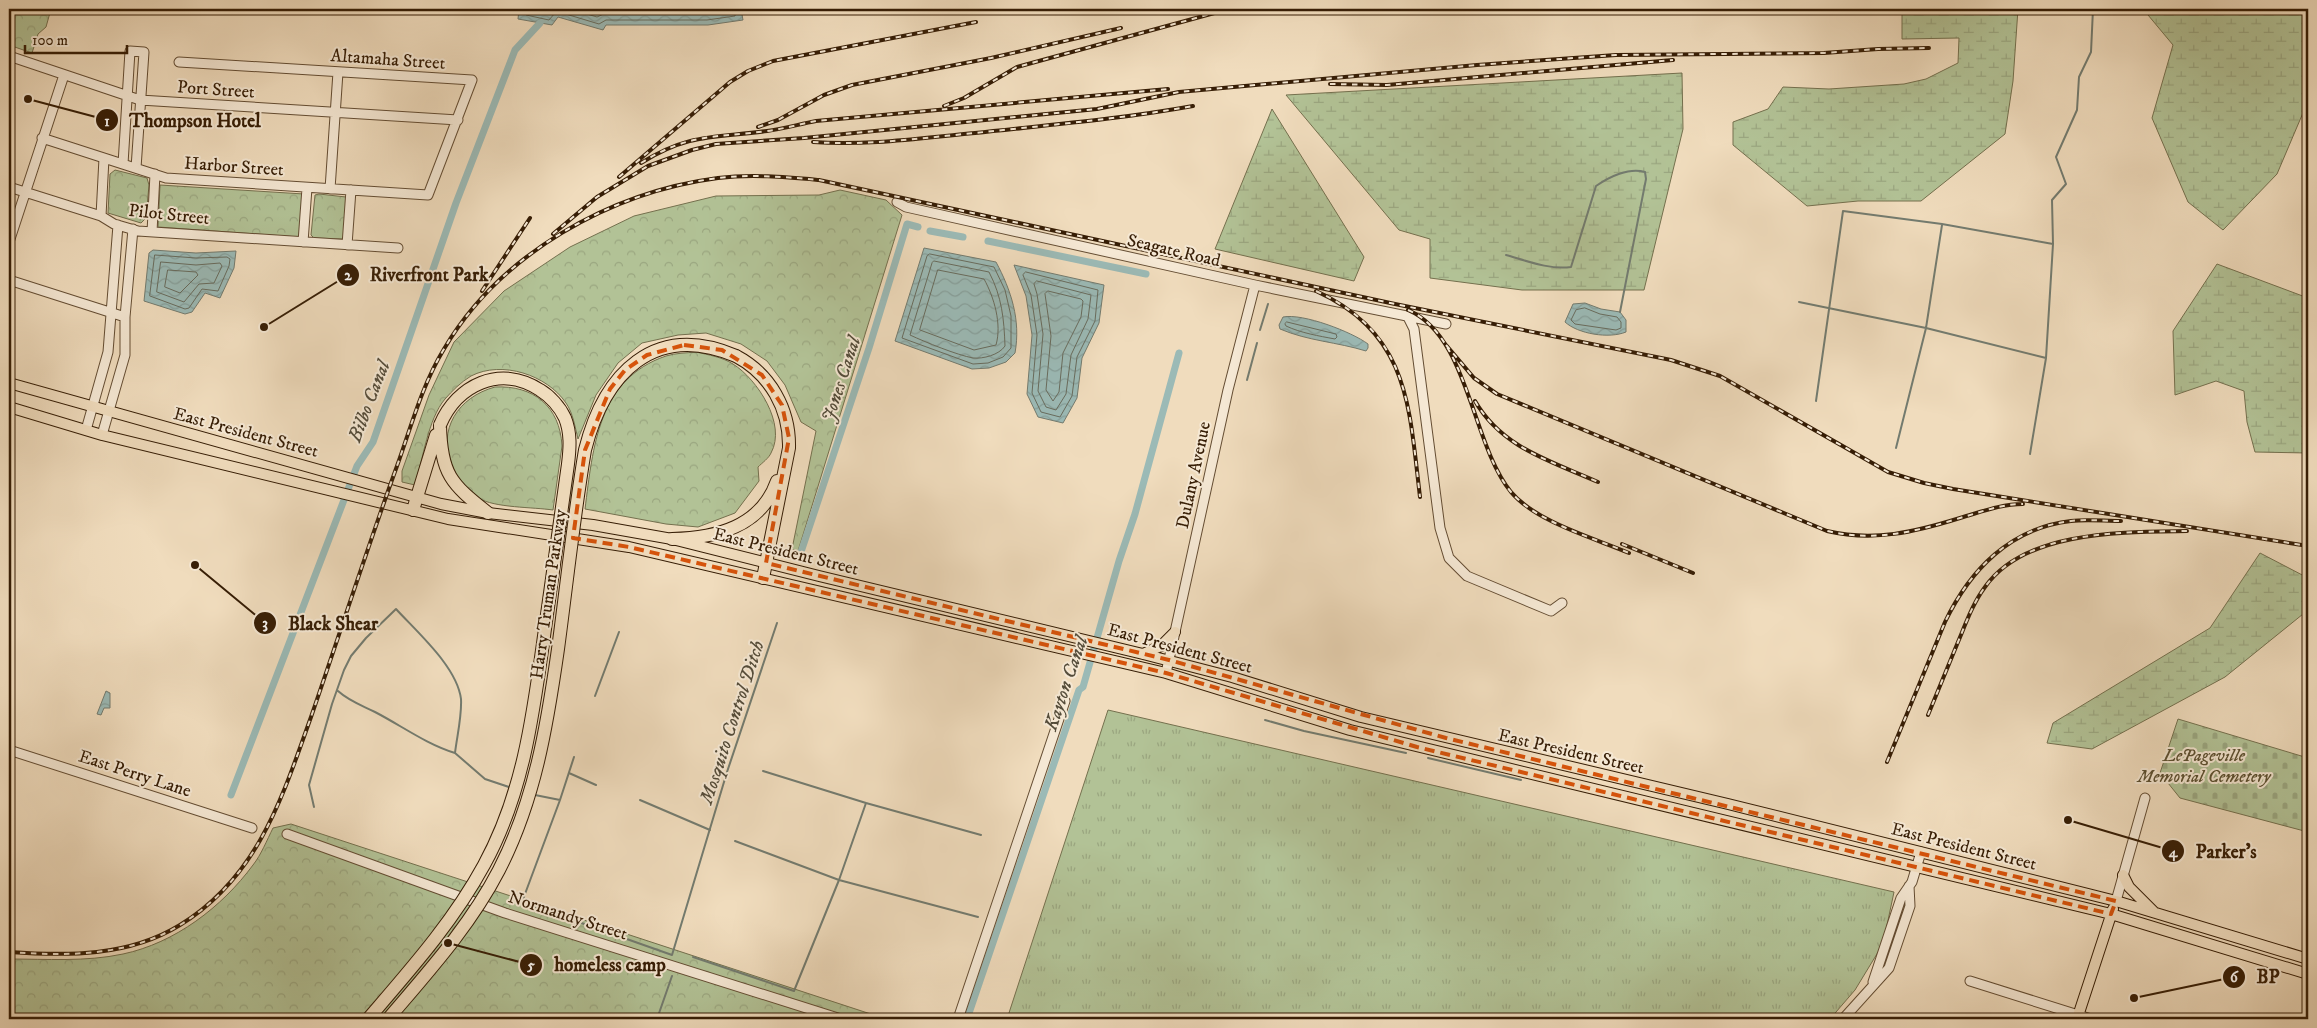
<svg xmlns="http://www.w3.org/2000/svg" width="2317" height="1028" font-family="'IM FELL DW Pica',serif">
<defs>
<pattern id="grass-tufts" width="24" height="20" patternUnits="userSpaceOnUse" patternTransform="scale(1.25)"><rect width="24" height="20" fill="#b2c296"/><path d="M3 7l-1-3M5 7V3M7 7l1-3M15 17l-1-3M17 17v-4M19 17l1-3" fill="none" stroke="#9aa680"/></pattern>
<pattern id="forest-crowns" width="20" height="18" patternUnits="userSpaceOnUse" patternTransform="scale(1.25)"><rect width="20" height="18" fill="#b2c296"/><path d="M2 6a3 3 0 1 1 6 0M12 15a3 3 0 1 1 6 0" fill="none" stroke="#9aa680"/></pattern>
<pattern id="wetland-marsh" width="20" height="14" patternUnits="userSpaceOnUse" patternTransform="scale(1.25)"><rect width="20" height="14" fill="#b2c296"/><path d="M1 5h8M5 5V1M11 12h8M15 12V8" fill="none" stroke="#9aa680"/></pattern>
<pattern id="cemetery-stones" width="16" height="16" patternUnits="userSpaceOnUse" patternTransform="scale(1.25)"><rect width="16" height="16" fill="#b2c296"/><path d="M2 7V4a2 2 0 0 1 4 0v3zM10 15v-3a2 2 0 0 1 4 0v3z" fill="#9aa680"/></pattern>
<pattern id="water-waves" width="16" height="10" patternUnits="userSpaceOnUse" patternTransform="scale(1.25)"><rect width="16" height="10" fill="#9bbab6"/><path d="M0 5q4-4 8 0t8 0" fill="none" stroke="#869f9b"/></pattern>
</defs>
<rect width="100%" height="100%" fill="#f0dcbd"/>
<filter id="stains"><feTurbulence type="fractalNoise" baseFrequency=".004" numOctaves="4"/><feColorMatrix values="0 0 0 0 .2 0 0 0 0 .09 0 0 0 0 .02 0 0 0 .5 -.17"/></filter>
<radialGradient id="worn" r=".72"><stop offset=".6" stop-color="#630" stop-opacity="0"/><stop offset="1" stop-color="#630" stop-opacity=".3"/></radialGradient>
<path fill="url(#grass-tufts)" stroke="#74704e" d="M1108 710 1894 892 1883 944 1855 990 1830 1019H1007Z"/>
<path fill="url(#forest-crowns)" stroke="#74704e" d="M9 9H51L46 27 38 34 32 53 9 45Z
M115 170 147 178 149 185 146 218 141 223 108 213 110 174Z
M160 185 304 194 299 237 158 227Z
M840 190 886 200 902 215 798 551 792 549 816 431 801 422 785 385 767 361 741 344 706 333 678 335 642 343 618 363 596 395 578 439C575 427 573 413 566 403 547 375 502 360 471 376 461 382 452 391 445 399 428 419 423 459 415 485L402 482V471L429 395 454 342 504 291 570 247 634 216 716 196 819 195Z
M319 194 346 197 344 239 314 238 311 235 315 195Z
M696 352C709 355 722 357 733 364 757 379 787 424 771 453 769 458 762 463 758 467L759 481 735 513 698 527 666 524 585 509C593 447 598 379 666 356 675 353 687 353 696 352Z
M495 387C533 385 560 406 562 446L553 510C533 507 495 508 478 498 465 490 457 479 452 465 437 430 458 397 495 387Z
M291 824 886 1019H9V959C46 959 86 962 123 954 175 943 222 907 253 865 261 855 267 840 273 828Z"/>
<path fill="url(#wetland-marsh)" stroke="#74704e" d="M1902 9H2018L2013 81 2005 134 1921 201H1858L1807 206 1733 145V122L1768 109 1783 87 1829 89 1904 84 1926 79 1958 63 1959 38 1902 39Z
M2143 9H2308V101L2277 174 2223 230 2188 202 2152 118 2173 45Z
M1682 73 1683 129 1644 290H1522L1430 278V239L1399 230 1286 95Z
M1272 109 1364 257 1354 281 1215 249Z
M2217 264 2308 298V453L2255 452 2247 422 2244 391 2216 381 2175 395 2173 331Z
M2260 553 2308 578V610L2225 677 2092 749 2047 743 2053 723 2210 628Z"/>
<path fill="url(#cemetery-stones)" stroke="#74704e" d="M2178 719 2308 758V832L2180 798 2160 773Z"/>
<path fill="url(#water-waves)" stroke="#737b6f" d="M519 9H741L743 20 708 25H606L603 30 558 17 552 25 518 19Z
M924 248 996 262C1011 290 1021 320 1015 353L1006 362 989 368 972 369 895 341Z
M153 250 196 253 236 251 234 268 220 298 205 293 192 312 185 314 144 301 149 253Z
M1014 265 1104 285 1099 323 1082 358 1077 398 1063 423 1038 417 1027 394 1032 335 1026 296Z
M1585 303 1601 309 1620 312 1626 320V332C1609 339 1578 334 1565 322L1573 304Z
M1283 317C1303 313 1352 332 1368 344V348L1366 351C1337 342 1308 341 1280 329L1279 325Z
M106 691 110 693V708H104L101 715 97 714Z"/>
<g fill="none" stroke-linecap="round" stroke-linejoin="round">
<path stroke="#686c5e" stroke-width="1" d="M524 9 526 15 549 20 555 13 559 12 599 24 606 20H707L735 16 736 9
M570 9 597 17 606 13 707 14 728 11 730 9
M930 254 994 267 1005 290 1011 316V348L1003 357 988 363 973 364 902 338 927 256Z
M155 255 196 258 227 257 230 259 229 266 218 291 202 289 189 308 185 309 150 296Z
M934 261 989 272C1002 297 1004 319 1005 346 999 355 983 359 973 358 957 355 925 342 910 335L932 263Z
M161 262 196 265 220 263 222 266 214 283 199 284 184 302 157 292Z
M168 270 196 272 198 275 180 293 165 287Z
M938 270 984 279C994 297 1002 324 996 345L974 350 920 330Z
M1026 272 1098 290 1095 321 1077 357 1072 396 1060 417 1041 412 1032 393 1037 335 1031 295 1023 275Z
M1037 281 1091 295 1088 319 1071 355 1066 394 1056 410 1046 407 1038 391 1043 334 1037 294 1034 284Z
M1048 291 1081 299 1083 301 1081 317 1063 353 1059 392 1053 401 1046 390 1051 336 1045 294Z
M1585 308 1600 314 1617 317 1621 322V328L1616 330 1575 324 1571 320 1576 310Z
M1287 322 1336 334 1337 337 1335 339C1319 336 1301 333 1286 326L1285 324Z"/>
<path stroke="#737b6f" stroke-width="2" d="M1506 255C1527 261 1550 270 1571 267L1596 186C1609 177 1629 167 1645 172L1646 179 1620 312
M1799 302 1926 328 2046 358
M1260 330 1268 304
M1247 380 1257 343
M1816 401 1843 211 1942 224 2053 244
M1896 448 1926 328 1942 225
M2030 454 2046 358 2053 244 2052 200 2066 184 2056 157 2077 110 2079 77 2091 52 2093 9
M595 696 619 632
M1265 720 1304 731 1406 753
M455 753 485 779 512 788
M1428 758 1521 780
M763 771 866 803 839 880 978 917
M569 773 596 785
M535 795 560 800 522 902 672 955 727 772 777 623
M560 800 574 757
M640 800 710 830
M866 803 981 835
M314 807 309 785 332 704 344 670 351 656 366 638 396 609C418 633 457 667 461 699 462 716 457 736 455 753 426 744 402 726 375 712 361 705 349 701 338 691
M693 957 794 991 839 880 735 841
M657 1019 672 976"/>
<path stroke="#9bbab6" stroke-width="7" d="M930 231 963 237
M988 241 1146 274
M800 555 869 348 907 224 918 227
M231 795 357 466 373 442 456 203 515 50 540 23
M967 1019 1079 690 1083 687 1119 561 1135 514 1179 353"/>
<g stroke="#644d33" stroke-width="11">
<path id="minor" d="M9 56 140 100 458 120
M42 138 166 178 428 195 472 80 179 62
M123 164 130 51 144 52 136 168
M9 187 101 216 114 224 138 231 398 248
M330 189 338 72
M897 202 906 207 1255 285 1446 324
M101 216 104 158
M152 232 155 174
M9 242 64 75
M303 242 307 188
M347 245 351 190
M9 280 125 317
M1408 317 1414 329 1440 528 1449 558 1467 576 1551 611 1562 603
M86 430 108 352 118 225
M102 435 125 355V317L133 229
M1166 673 1228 390 1255 285
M9 750 252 828
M287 834 505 913 841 1019
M2116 901 2145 798
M1970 981 2091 1019
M1873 982 1901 898 1912 882 1921 852
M958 1019 1065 701
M1843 1019 1889 968 1910 906 1909 886"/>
</g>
<g stroke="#361d05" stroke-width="12">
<path id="major" d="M9 383 441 504 488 513 593 525 672 539 819 576 1143 654 1232 677 1361 717 1728 804 2116 901 2308 959
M9 407 102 435 448 519 629 547 1166 673 1350 730 2111 914 2308 974
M1143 654 1161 646 1175 632
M2123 875 2129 887 2154 912
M2077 1019 2113 909"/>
</g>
<g stroke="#361d05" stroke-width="14">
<path id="highway" d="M736 356C770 374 790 409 789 448L763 578
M440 425C441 474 451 484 488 513
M413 510 436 435
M672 539C716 538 761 527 777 481"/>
</g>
<use href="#minor" stroke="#f5e8d4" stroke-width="9"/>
<use href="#major" stroke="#f0dcbd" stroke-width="10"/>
<use href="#highway" stroke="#f0dcbd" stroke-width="12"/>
<g stroke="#361d05" stroke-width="4">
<path id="rail" d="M1330 84 1387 85 1673 60
M944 106 964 98 1017 67 1229 9
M758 127 778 120 824 95 852 85 991 58 1121 28
M813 142C867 146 921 138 975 133 1048 125 1121 119 1193 106
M641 163C689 133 714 138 767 131 783 129 800 124 816 121L1168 89
M619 177 730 82 748 71 773 61 976 22
M553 234 597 197 648 166 692 150 716 144 804 138 1097 109 1179 92 1477 65 1616 55 1824 53 1878 49 1929 48
M482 291 530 218
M1316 291C1410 334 1409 407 1420 497
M1408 310C1469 336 1471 443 1511 492 1536 522 1594 538 1629 553
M1446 345 1474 378 1497 394 1827 531C1874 542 1915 532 1960 518 1981 512 2001 504 2023 504
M1475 401C1502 448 1551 461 1598 482
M1622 544 1693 573
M1928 715C1938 691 1948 666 1958 642 1966 623 1973 603 1985 587 2025 530 2124 532 2187 531
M1887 762 1945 622C1970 570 2010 528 2071 521 2087 519 2104 521 2121 521
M9 952C67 956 128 957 180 925 258 877 282 798 311 717 340 633 367 549 397 466 411 427 422 385 444 349 500 254 610 192 718 178 752 174 785 177 819 180L1395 304 1671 360 1720 376 1888 472 1924 483 1953 489 2308 546"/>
</g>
<use href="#rail" stroke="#f5e8d4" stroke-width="2" stroke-dasharray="5.5" stroke-linecap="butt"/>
<g stroke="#361d05" stroke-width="14" stroke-linecap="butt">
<path id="highway-bridge" d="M368 1019C410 970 453 922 484 865 523 794 533 716 544 636 552 579 560 521 568 464 570 448 571 433 565 418 560 407 550 396 540 390 500 364 457 385 440 425
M388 1019C428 972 470 926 499 870 535 800 547 726 558 649 567 582 574 515 585 450 604 374 654 321 736 356"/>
</g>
<use href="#highway-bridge" stroke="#f0dcbd" stroke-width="12"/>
</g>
<path fill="none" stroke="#d6530b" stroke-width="4" stroke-dasharray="10 6" stroke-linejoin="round" d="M684 345 722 350 762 375 782 405 789 438 766 563 1169 660 1446 738 2116 901 2111 914 1417 747 1166 673 629 547 573 538 585 450 610 389 625 370 647 355Z"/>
<g text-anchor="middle" stroke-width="4" stroke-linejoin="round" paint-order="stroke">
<g font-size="18" fill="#361d05" stroke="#f5e8d4">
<text transform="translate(388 59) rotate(4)" y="6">Altamaha Street</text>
<text transform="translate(216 89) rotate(4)" y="6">Port Street</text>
<text transform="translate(234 166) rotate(4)" y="6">Harbor Street</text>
<text transform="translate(169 214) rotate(6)" y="6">Pilot Street</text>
<text transform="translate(1174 250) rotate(13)" y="6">Seagate Road</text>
<text transform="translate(246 432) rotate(15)" y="6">East President Street</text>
<text transform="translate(1193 475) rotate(-78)" y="6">Dulany Avenue</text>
<text transform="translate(786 551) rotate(14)" y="6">East President Street</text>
<text transform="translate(548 594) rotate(-82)" y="6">Harry Truman Parkway</text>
<text transform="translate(1180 648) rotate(15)" y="6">East President Street</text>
<text transform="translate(1571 751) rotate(13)" y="6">East President Street</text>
<text transform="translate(135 773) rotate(18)" y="6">East Perry Lane</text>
<text transform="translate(1964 846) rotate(14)" y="6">East President Street</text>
<text transform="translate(568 915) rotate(18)" y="6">Normandy Street</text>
</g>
<g font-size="18" font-style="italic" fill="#5b4f30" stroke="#f5e8d4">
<text x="2204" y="761">LePageville<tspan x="2204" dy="21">Memorial Cemetery</tspan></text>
</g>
<g font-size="19" font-style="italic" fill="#544c3a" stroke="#f5e8d4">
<text transform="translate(840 379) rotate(-72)" y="7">Jones Canal</text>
<text transform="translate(368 401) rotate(-69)" y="7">Bilbo Canal</text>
<text transform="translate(1065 683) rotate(-71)" y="7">Kayton Canal</text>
<text transform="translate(731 722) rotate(-72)" y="7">Mosquito Control Ditch</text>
</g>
</g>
<path fill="none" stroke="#361d05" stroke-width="2" d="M28 99L107 120M264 327L348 275M195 565L265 623M2068 820L2173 851M448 943L531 965M2134 998L2234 977"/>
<g fill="#361d05" stroke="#f5e8d4" stroke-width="2">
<circle cx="28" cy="99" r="5"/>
<circle cx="264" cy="327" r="5"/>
<circle cx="195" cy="565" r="5"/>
<circle cx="2068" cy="820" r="5"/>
<circle cx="448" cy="943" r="5"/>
<circle cx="2134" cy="998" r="5"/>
<circle cx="107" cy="120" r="12"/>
<circle cx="348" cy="275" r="12"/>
<circle cx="265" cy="623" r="12"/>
<circle cx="2173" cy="851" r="12"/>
<circle cx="531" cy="965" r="12"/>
<circle cx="2234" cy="977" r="12"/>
</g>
<g font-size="15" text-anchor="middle" font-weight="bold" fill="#fff">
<text x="107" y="126">1</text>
<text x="348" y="280">2</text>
<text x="265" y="628">3</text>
<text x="2173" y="857">4</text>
<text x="531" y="970">5</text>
<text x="2234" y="982">6</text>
</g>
<g font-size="19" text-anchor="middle" font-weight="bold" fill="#361d05" stroke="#f5e8d4" stroke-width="4" stroke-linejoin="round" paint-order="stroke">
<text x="195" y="127">Thompson Hotel</text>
<text x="429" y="281">Riverfront Park</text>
<text x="333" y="630">Black Shear</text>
<text x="2226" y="858">Parker's</text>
<text x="610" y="971">homeless camp</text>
<text x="2268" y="983">BP</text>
</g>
<rect width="2317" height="1028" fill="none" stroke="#f0dcbd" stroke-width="30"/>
<rect x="10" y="10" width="2297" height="1008" fill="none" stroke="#361d05" stroke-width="2.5"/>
<rect x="15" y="15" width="2287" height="998" fill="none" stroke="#361d05"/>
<path d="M25 45v8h102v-8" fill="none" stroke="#361d05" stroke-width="2.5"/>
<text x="32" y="45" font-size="15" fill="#361d05" stroke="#f5e8d4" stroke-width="4" paint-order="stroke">100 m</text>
<rect width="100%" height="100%" filter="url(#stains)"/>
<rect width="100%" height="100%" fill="url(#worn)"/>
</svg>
